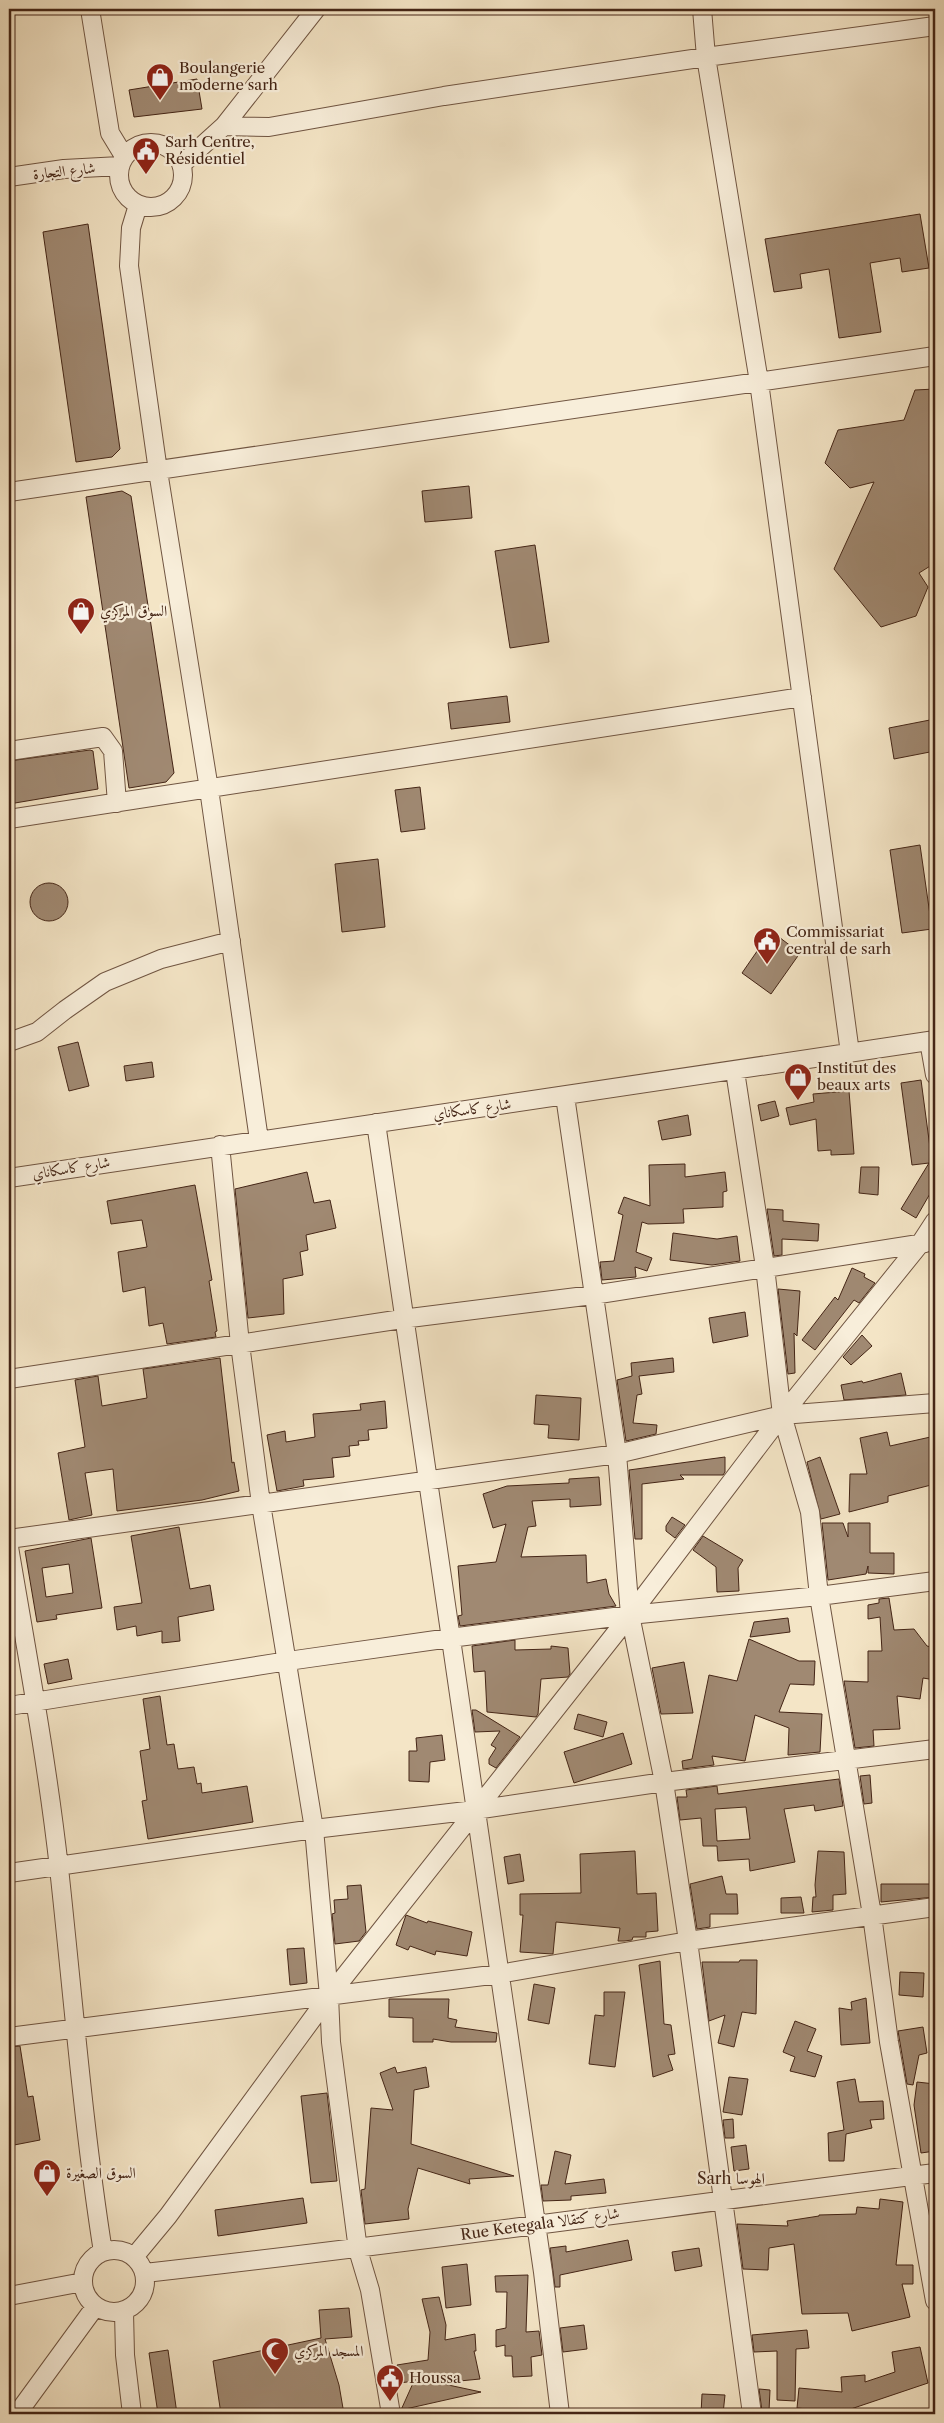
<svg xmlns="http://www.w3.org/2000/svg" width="944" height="2423" font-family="'Libre Caslon Text',Amiri,serif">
<rect width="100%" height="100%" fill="#f4e5c6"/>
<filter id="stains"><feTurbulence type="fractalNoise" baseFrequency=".004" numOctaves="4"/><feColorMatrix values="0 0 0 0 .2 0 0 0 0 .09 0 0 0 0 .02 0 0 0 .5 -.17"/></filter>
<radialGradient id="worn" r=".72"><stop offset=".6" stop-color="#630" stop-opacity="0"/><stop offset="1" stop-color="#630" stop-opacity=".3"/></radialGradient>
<path fill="#a08972" stroke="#442516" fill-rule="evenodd" d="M197 79 202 109 134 117 129 90Z
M920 214 929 268 902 272 900 258 870 263 881 332 839 338 829 269 800 274 802 288 774 292 765 239Z
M88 224 120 449 112 457 76 462 43 232Z
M935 389V563L919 573 928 587 916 616 881 627 834 569 874 482 850 488 825 463 838 430 904 420 915 390Z
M469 486 472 518 425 522 422 491Z
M122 491 131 496 174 773 166 782 129 788 86 497Z
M535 545 549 642 510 648 495 551Z
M507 696 510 722 451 729 448 703Z
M935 719V751L894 759 889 728Z
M90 750 93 751 98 789 9 804V761Z
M420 787 425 829 401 832 395 790Z
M920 845 932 929 902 933 890 850Z
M378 859 385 927 342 932 335 864Z
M30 902a19 19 0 1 1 38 0a19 19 0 1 1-38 0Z
M771 931 800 953 771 994 742 973Z
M78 1042 89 1086 69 1091 58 1047Z
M152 1062 154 1077 126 1081 124 1066Z
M921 1080 935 1185 916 1218 901 1209 929 1163 912 1165 901 1083Z
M849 1091 854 1154 831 1155V1150L818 1151 816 1119 790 1125 786 1108 814 1102 813 1094Z
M775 1101 779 1116 761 1121 758 1105Z
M688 1115 691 1135 662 1140 658 1121Z
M685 1164V1177L725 1172 727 1191 723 1192V1207L683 1209 684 1223 648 1224 642 1222 636 1252 652 1258 647 1271 635 1267 636 1277 602 1280 600 1262 614 1261 623 1215 618 1213 624 1197 650 1206 649 1165Z
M861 1167H879L878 1195 859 1193Z
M307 1172 314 1203 330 1200 336 1228 306 1235 308 1250 300 1252 303 1275 283 1279 284 1314 248 1318 235 1189Z
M195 1185 212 1280 209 1281 217 1331 215 1332 216 1337 167 1344 163 1323 149 1326 145 1287 123 1292 118 1252 147 1247 142 1220 111 1224 107 1201Z
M767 1209 783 1210V1221L819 1224 818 1241 782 1239V1255L774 1256Z
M673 1233 717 1239 737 1236 740 1261 712 1265 670 1260Z
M852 1268 865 1274 864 1277 875 1283 859 1303 854 1300 815 1350 802 1340 835 1297 838 1300Z
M778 1289 800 1291 797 1336 794 1333 795 1373 788 1374Z
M745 1312 748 1336 713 1343 709 1318Z
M862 1335 872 1346 851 1365 843 1357Z
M220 1358 232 1463 234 1462 239 1491 202 1500 117 1511 113 1469 85 1473 92 1515 69 1520 58 1453 85 1447 75 1380 98 1376 102 1406 147 1398 143 1369Z
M673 1358 674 1372 639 1376 642 1394 637 1395 633 1423 657 1425 656 1434 626 1441 617 1380 632 1376 631 1363Z
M901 1373 906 1395 844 1400 841 1385 862 1381 863 1383Z
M536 1395 581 1398 579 1440 548 1438 549 1425 534 1424Z
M385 1401 387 1428 368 1430 369 1440 358 1441 359 1445 349 1446 350 1456 332 1458 334 1477 303 1480 304 1486 277 1491 267 1435 285 1431 286 1442 315 1437 313 1414 361 1410 360 1404Z
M887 1432 890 1446 935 1436V1484L888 1496V1502L849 1512 850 1474H867L860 1438Z
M725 1457V1472L723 1475H680L684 1479 642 1484V1539H635L629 1470Z
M820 1457 840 1514 821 1519 807 1462Z
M599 1477 601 1505 570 1507V1499L532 1501 536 1526 528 1527 521 1557 586 1555 587 1583 606 1579 609 1594 616 1606 460 1626 458 1616 462 1615 458 1566 496 1562 506 1524 493 1528 483 1494 507 1486 569 1483V1479Z
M672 1517 685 1525 675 1538 666 1531V1526Z
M822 1523H843L848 1537V1523H870V1553H894V1574L868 1573V1566L866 1574 828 1580Z
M179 1527 190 1589 210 1585 214 1610 178 1617 180 1641 162 1643V1631L137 1636 136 1626 117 1630 114 1607 142 1603 131 1536Z
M703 1536 743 1560 738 1568 739 1591 717 1592 716 1567 693 1550Z
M91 1538 102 1608 56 1615 57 1619 37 1622 25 1551ZM69 1564 73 1593 46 1597 42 1568Z
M889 1598 894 1630 914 1629 927 1646 935 1648V1680L923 1678 920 1699 897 1696 900 1729 873 1730 874 1746 855 1748 844 1681 868 1682V1651H882L880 1617 868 1619V1605L879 1603V1599Z
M788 1618 790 1632 750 1637 754 1622Z
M749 1639 799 1661H815L814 1685 790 1684 779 1712 822 1714 820 1752 788 1755 789 1728 755 1715 745 1761 712 1756 714 1765 683 1769 682 1761 692 1759 709 1675 737 1681Z
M515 1640V1650L551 1649V1646L568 1648 570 1674 568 1677 541 1679 538 1714 536 1717 487 1712 485 1671 474 1672 472 1646Z
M68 1659 72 1679 48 1684 44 1664Z
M684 1662 693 1713 661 1714 652 1668Z
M160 1696 167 1745 174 1744 178 1769 194 1767 197 1784 201 1783 202 1793 247 1786 253 1822 148 1839 142 1801 147 1800 140 1751 150 1749 143 1699Z
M472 1710H476L520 1737 496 1768 489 1764V1759L496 1748 491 1745 500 1731 475 1732Z
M578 1714 607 1722 603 1737 574 1729Z
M623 1733 632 1764 574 1783 564 1752Z
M442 1735 445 1760 430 1762 429 1782 409 1781V1751H417L416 1738Z
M870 1775 872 1803 864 1804 860 1776Z
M839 1779 843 1806 815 1811 814 1805 784 1809 795 1862 750 1871 749 1859 718 1861 717 1846H703L701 1818 680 1820 677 1797H687L686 1790 717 1786 718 1794ZM746 1807 750 1839 717 1841 715 1809Z
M635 1851 637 1894 656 1893 658 1931 646 1932V1937H633L632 1940 624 1941H618L620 1928 556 1922 553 1954 520 1952 523 1915H520V1894L581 1893 580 1854Z
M818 1851 844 1852 846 1894 833 1895V1910L812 1912 813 1897H816L815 1885Z
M520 1854 524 1881 508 1884 504 1857Z
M722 1876 726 1894H737L738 1914H710V1927L697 1929 690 1884Z
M881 1884H935V1897L881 1902Z
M361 1885 366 1932 359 1941 335 1944 332 1914 335 1913 334 1900 348 1899 347 1886Z
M801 1897 804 1913H781V1898Z
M406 1915 427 1923 428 1921 472 1932 467 1956 436 1951 435 1955 410 1946 408 1950 396 1945Z
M304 1948 307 1983 290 1985 287 1949Z
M740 1960H757L756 2014 742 2012 734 2047 718 2043 725 2015 709 2021 702 1962H739Z
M660 1961 664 2024 671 2025 675 2054 668 2055 673 2070 653 2077 639 1965Z
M900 1972 924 1973 923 1997 899 1995Z
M534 1984 555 1988 549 2024 528 2020Z
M604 1992H625L615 2067 589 2064 595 2015 604 2016Z
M866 1998 870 2043 841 2045 839 2008 852 2010 851 2002Z
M389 1999H449L448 2018 457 2020 455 2027 497 2033 496 2042H451L433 2039V2042H413V2018L389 2017Z
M795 2021 816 2029 807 2051 822 2056 815 2077 790 2071 795 2057 783 2052Z
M923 2027 927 2053 919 2055 913 2085 907 2084 898 2031Z
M20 2046 28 2097 33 2096 40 2140 9 2146V2047Z
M395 2067 397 2073 426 2067 429 2087 414 2090 411 2144 514 2176 469 2179 470 2184 418 2168 408 2209 409 2219 365 2224 361 2190 365 2189 371 2108 393 2110 380 2073Z
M729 2077 748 2079 742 2115 723 2112Z
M855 2079 859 2102 883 2101 884 2119 870 2120 872 2128 846 2134 844 2161H829L828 2133 844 2130 837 2082Z
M917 2082 935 2084V2151L921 2153 914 2105Z
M327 2093 337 2181 311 2183 301 2096Z
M733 2119 734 2138H725L723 2120Z
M746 2145 749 2169 734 2171 731 2147Z
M555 2151 571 2155 565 2184 604 2179 606 2193 571 2196V2200L543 2201 541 2185H548Z
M303 2198 307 2223 218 2236 215 2210Z
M880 2199 903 2202 896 2265H913V2284H902L910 2317 852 2331 848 2313 802 2314 794 2244 769 2248 768 2270 743 2269 737 2224 788 2226 787 2221 819 2216V2215L856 2214 857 2207 879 2209Z
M628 2240 632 2260 560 2275V2287H555L550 2248 566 2246V2252Z
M699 2248 702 2266 675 2271 672 2252Z
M467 2264 471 2305 446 2308 442 2267Z
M528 2275 526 2332 539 2331 542 2355 531 2357 532 2376 513 2377 512 2356H505V2345L496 2347V2330L506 2328 507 2292H496L495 2276Z
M439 2297 446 2325 445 2340 475 2334 476 2351H474L480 2379 439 2383 481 2392 401 2410 414 2381 400 2383 397 2365 428 2360 430 2332 422 2299Z
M349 2308 352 2337 325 2339 339 2385 344 2414H221L213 2361 321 2338 319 2310Z
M584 2325 587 2349 563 2352 560 2328Z
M807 2330 809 2348 796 2349 795 2401 777 2400V2351L754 2352 752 2335Z
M920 2347 928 2383 836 2414H829V2411L797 2408 799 2388 842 2392 841 2377 865 2375V2382L895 2372 892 2352Z
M168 2350 177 2414H158L149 2353Z
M759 2389 770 2390 769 2411H762Z
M702 2394 725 2395 723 2414H701Z"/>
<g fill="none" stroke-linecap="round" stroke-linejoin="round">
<g stroke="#705542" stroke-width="20">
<path id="minor" d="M90 9 110 133 124 156
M702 9 706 57 759 382 850 1053
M224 126 269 127 444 96 706 57 935 26
M119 175a32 32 0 1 1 64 0a32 32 0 1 1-64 0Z
M182 164 224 126 316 9
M9 177 64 169 120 166
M138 205 131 228 129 266 158 471 209 789 259 1140
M9 492 935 356
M9 751 103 737 113 751 117 803
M9 819 802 697
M929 1041 935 1075
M9 1042 37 1032 65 1010 105 982 161 959 231 941
M735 1071 765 1267 782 1415 810 1512 819 1596 872 1915 889 2042 935 2301
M565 1096 617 1454 630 1615 664 1782 688 1941 752 2414
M376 1123 543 2272 560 2414
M220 1145 240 1344 261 1504 314 1829 329 1996 331 2042 358 2250 370 2290 391 2414
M9 1178 935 1040
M9 1379 402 1319 593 1295 925 1243
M9 1539 617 1454 782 1415 935 1403
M9 1547C27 1654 47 1761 59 1868 73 1996 83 2125 103 2252
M9 1706 288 1661 450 1638 630 1615 819 1596 935 1581
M9 1873 314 1829 475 1810 664 1782 935 1749
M9 2037 499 1974 688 1941 935 1907
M83 2281a31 31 0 1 1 62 0a31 31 0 1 1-62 0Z
M134 2257 168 2216 329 1996 630 1615 782 1415 920 1244 935 1221
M145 2273C409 2244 672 2206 935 2173
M9 2296 83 2282
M124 2312 125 2355 132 2414
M17 2414 95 2307"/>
</g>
<use href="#minor" stroke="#f8eeda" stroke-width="18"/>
</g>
<defs>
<g id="shop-pin" transform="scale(1.4375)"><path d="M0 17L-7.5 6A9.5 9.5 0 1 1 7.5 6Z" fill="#8f2418" stroke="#f8eeda"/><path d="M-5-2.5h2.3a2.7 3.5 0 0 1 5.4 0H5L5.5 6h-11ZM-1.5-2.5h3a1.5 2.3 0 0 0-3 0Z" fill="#fff"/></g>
<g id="civic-pin" transform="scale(1.4375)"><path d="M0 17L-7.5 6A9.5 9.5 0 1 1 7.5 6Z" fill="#8f2418" stroke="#f8eeda"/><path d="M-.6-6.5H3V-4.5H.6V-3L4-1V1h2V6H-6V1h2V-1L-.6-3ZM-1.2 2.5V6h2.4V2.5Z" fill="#fff"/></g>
<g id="mosque-pin" transform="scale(1.4375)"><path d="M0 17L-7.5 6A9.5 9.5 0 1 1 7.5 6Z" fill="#8f2418" stroke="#f8eeda"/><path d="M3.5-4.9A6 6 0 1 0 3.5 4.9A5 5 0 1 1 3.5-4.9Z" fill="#fff"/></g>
</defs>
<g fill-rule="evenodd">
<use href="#shop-pin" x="160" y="77"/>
<use href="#civic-pin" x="146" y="151"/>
<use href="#shop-pin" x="81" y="611"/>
<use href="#civic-pin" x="767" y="941"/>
<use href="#shop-pin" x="798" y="1077"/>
<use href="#shop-pin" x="47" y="2173"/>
<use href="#mosque-pin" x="275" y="2351"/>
<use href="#civic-pin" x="390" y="2378"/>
</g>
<g text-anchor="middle" stroke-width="4.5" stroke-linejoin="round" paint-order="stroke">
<g font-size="15" fill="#442516" stroke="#f8eeda" text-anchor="start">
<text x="179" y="73">Boulangerie<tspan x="179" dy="17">moderne sarh</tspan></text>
<text x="165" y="147">Sarh Centre,<tspan x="165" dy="17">Résidentiel</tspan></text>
<text x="100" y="616">السوق المركزي</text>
<text x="786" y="937">Commissariat<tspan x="786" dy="17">central de sarh</tspan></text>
<text x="817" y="1073">Institut des<tspan x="817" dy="17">beaux arts</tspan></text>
<text x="66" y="2178">السوق الصغيرة</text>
<text x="294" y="2356">المسجد المركزي</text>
<text x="409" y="2383">Houssa</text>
</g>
<g font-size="15" fill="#442516" stroke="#f8eeda">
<text transform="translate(64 171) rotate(-6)" y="5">شارع التجارة</text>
<text transform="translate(472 1109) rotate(-8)" y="5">شارع كاسكاناي</text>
<text transform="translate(71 1168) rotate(-9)" y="5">شارع كاسكاناي</text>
<text transform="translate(540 2224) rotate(-8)" y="5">Rue Ketegala شارع كتقالا</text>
</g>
<g font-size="16" fill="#442516" stroke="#f8eeda">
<text x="731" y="2184">Sarh الهوسا</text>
</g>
</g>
<rect width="944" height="2423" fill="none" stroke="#f4e5c6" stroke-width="30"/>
<rect x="10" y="10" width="924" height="2403" fill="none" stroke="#442516" stroke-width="2.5"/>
<rect x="15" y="15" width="914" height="2393" fill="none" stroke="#442516"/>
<rect width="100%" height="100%" filter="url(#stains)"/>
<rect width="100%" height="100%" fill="url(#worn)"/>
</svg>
